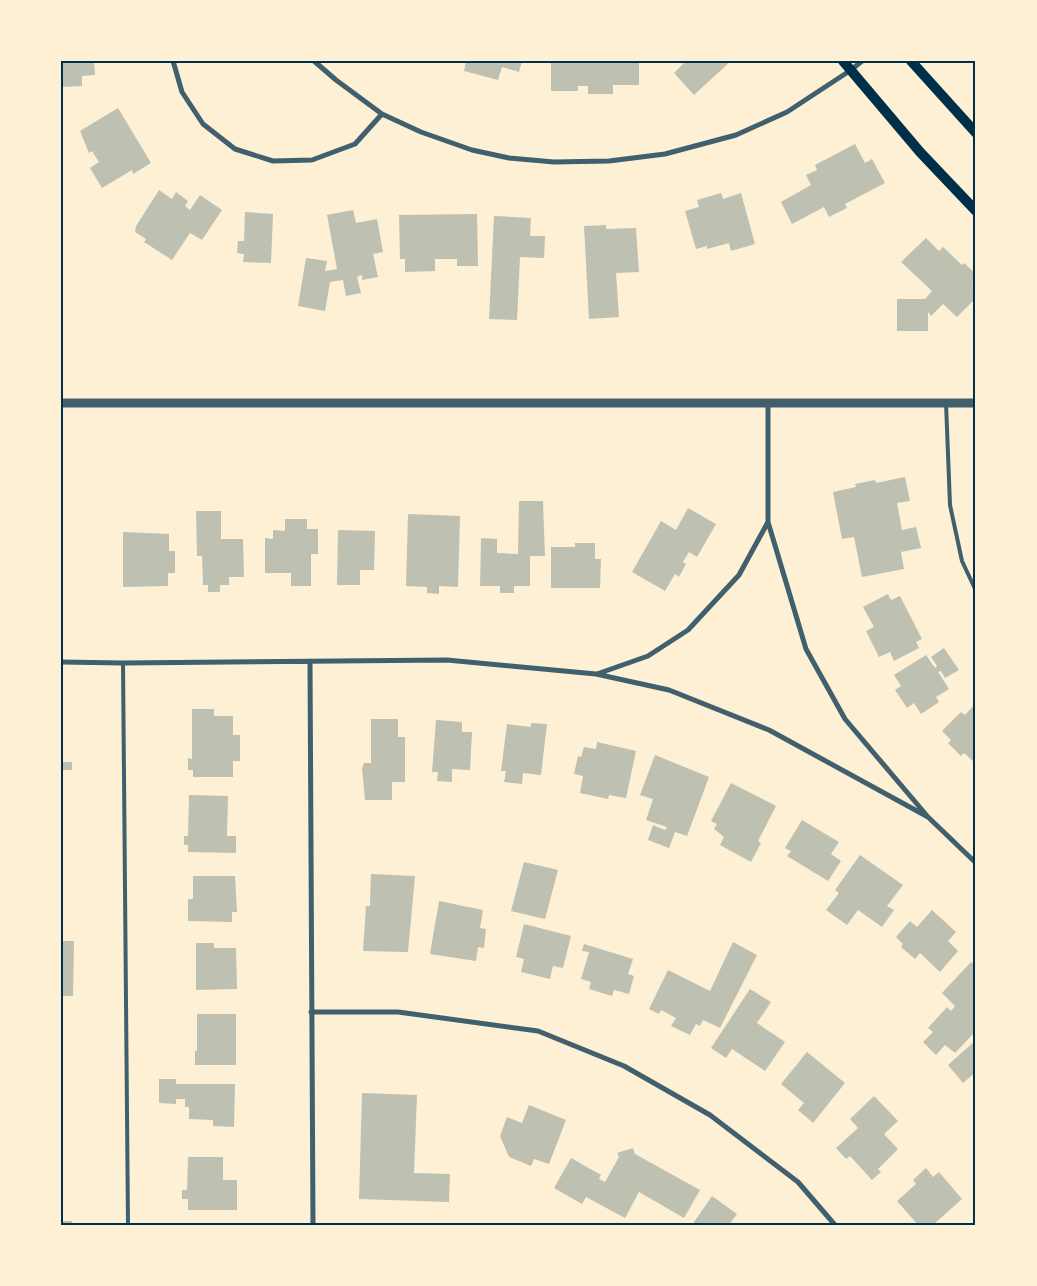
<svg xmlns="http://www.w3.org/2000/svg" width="1037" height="1286" font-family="Quicksand,sans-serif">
<rect width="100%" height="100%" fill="#fdf0d5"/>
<path fill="#bec0b2" d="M61 61H94L95 75 82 76V86L61 87Z
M466 61H522L519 72 502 67 498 80 464 71Z
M551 61H639V85H613V94H588V86H578V91H551Z
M686 61H731L694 95 674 73Z
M118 108 151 163 133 174 132 170 102 188 90 168 99 162 92 151 89 153 80 131Z
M855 144 865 163 872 159 885 183 845 204 847 208 829 217 824 207 792 224 781 202 811 185 806 175 817 170 815 165Z
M159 190 172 199 176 192 188 201 185 206 190 210 200 195 222 210 202 240 190 233 172 260 144 242 146 239 135 232 136 226Z
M721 193 723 199 741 193 755 244 731 251 729 243 707 249V246L696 249 685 211 699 207 697 200Z
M353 210 356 223 377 219 383 252 373 254 378 277 362 280V275L357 277 361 293 346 296 343 280 330 282 325 311 298 306 306 258 327 261 325 271 337 269 327 215Z
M245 212 273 214 271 263 243 262 244 254 237 253 238 241H244Z
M477 214 478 266H457V259H435V271L405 272V259H400L399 215Z
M494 216 531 218 530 236H545L544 258 520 257 517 320 489 319Z
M606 225V229L636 228 639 272 616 273 619 317 589 319 584 226Z
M926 238 939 251 943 247 962 265 964 263 976 274V279L972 283 976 286V298L957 317 943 304 931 316 928 312V331H897V299H925L932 291 901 262Z
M905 477 910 501 897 503 902 530 916 527 921 548 901 552 904 569 862 577 854 537 842 539 833 492 856 487 855 484 875 480 876 483Z
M519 501H543L545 556H530V586H514V593H500V586H480L481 538 497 539V553L518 554Z
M688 508 716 524 697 557 689 552 683 562 686 564 679 577 675 574 665 591 632 572 661 521 676 530Z
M196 511H221V539H243L244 577H229V585H220V592H208V585H203L202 556H197Z
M408 514 460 516 458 587 439 586V594L427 593V587L406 586Z
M285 519H307V529H318V554H311V586H291V573H265V538L273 539V530L285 531Z
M338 530 375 531 374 570H360V585H337Z
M123 532 169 534V551H175V573H168V586L123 587Z
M575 543H595V559H601L600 588H551V547H575Z
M888 594 891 600 900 596 922 639 916 642 919 648 894 661 890 652 879 657 866 631 874 627 863 607Z
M944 648 959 670 945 678 941 671 938 672 949 689 936 697 939 702 921 714 914 703 907 708 895 690 901 686 894 675 926 655 935 668 937 666 931 657Z
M976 703V761L974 762 964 753 961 756 948 743 951 740 942 731 961 712 965 715Z
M192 709H214V716H233V735H240V761H233V777H193V770H188V758L192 759Z
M371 719H398V737H405V782H392V800H365L362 768 364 763H371Z
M436 720 462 722V732H472L470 770 452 769V782L437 781 438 772H432Z
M531 723 547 724 541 775 523 773 522 784 504 782 506 771H501L507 724 531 727Z
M597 742 636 751 626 798 609 795 608 799 580 793 583 776 574 774 578 756 581 757 584 747 596 749Z
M655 755 709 777 687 836 675 832 669 848 648 840 653 825 665 830 667 827 646 820 653 799 640 795Z
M61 762H72V770H61Z
M731 783 776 806 758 841 761 843 751 862 720 845 724 837 714 829 717 824 711 821Z
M189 795 228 796 227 836H236V853L188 852V845H184V836H188Z
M802 820 839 842 831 854 841 861 828 881 787 856 791 851 785 848Z
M860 855 903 885 887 906 894 910 882 927 858 910 847 925 826 910 839 893 835 890Z
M524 862 558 870 545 919 511 911Z
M371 874 415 876 408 952 363 951 366 906H370Z
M193 876H235L237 912H232V922L188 921V899H193Z
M439 901 483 910 480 928 486 929 484 948 478 947 476 961 430 954Z
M932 910 956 932 948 941 958 951 940 972 920 953 915 959 901 947 903 944 896 937 910 921 917 927Z
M524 924 571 936 563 968 553 966 550 979 521 972 524 959 516 957Z
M61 941H74L73 996H61Z
M733 942 757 955 720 1028 703 1020 700 1026 696 1024 690 1035 671 1026 676 1018 661 1010 659 1014 649 1009 668 970 710 991Z
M196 943H214V948H236L237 989 196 990Z
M584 944 633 959 628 974 634 976 629 994 614 990 612 996 589 989 591 982 581 979 589 952 582 951Z
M971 962 976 966V1031L955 1053 945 1045 936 1055 923 1042 933 1032 928 1028 947 1007 951 1011 955 1006 942 993Z
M750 989 771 1002 757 1023 785 1042 765 1071 732 1049 726 1058 711 1048Z
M197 1014H236V1065H195V1051H197Z
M976 1040V1072L963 1083 948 1065Z
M807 1052 845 1083 813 1123 798 1110 804 1103 781 1084Z
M159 1079H176V1084H235L234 1127 213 1126V1120L189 1119V1107H185V1099H176V1104L159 1103Z
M362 1093 417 1095 414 1173 450 1174 449 1202 359 1199Z
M874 1096 898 1121 884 1134 898 1149 878 1169 881 1172 872 1180 850 1156 846 1159 836 1148 858 1128 850 1119Z
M529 1105 566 1120 549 1164 534 1159 531 1166 509 1157 500 1136 507 1117 522 1123Z
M633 1148 635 1154 700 1190 684 1218 639 1192 625 1218 586 1197 582 1204 554 1188 571 1158 601 1175 599 1179 605 1182 619 1157 617 1153Z
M188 1157H223V1180H237V1210H188V1199H182V1190H187Z
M926 1168 933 1177 939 1172 962 1199 933 1225H918L897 1201 916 1184 913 1180Z
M712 1196 737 1214 729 1225H692Z
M61 1221H72V1225H61Z"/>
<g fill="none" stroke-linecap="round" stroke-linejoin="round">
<path stroke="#3f606c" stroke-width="4" d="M946 403 950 505 962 561 976 591
M123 663 128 1225"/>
<path stroke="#3f606c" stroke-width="5" d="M173 61 182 92 203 124 235 149 273 161 312 160 355 144 382 114
M314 61 336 80 382 114 421 132 472 150 509 158 554 162 609 161 665 154 736 135 787 112 851 70 862 61
M768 403V522L806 649 845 719 928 817 976 863
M310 661 313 1225
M61 662 123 663 447 660 596 674 669 690 769 730 928 817
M597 674 648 656 688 630 739 575 768 522
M311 1012H398L538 1031 624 1066 710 1115 798 1182 835 1225"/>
<path stroke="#3f606c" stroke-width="9" d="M61 403H976"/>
<path stroke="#003049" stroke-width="10" d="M843 61 920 152 976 211
M911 61 976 133"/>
</g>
<rect width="1037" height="1286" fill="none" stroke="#fdf0d5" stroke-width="125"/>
<rect x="62" y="62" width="912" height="1162" fill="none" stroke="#003049" stroke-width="2"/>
</svg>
